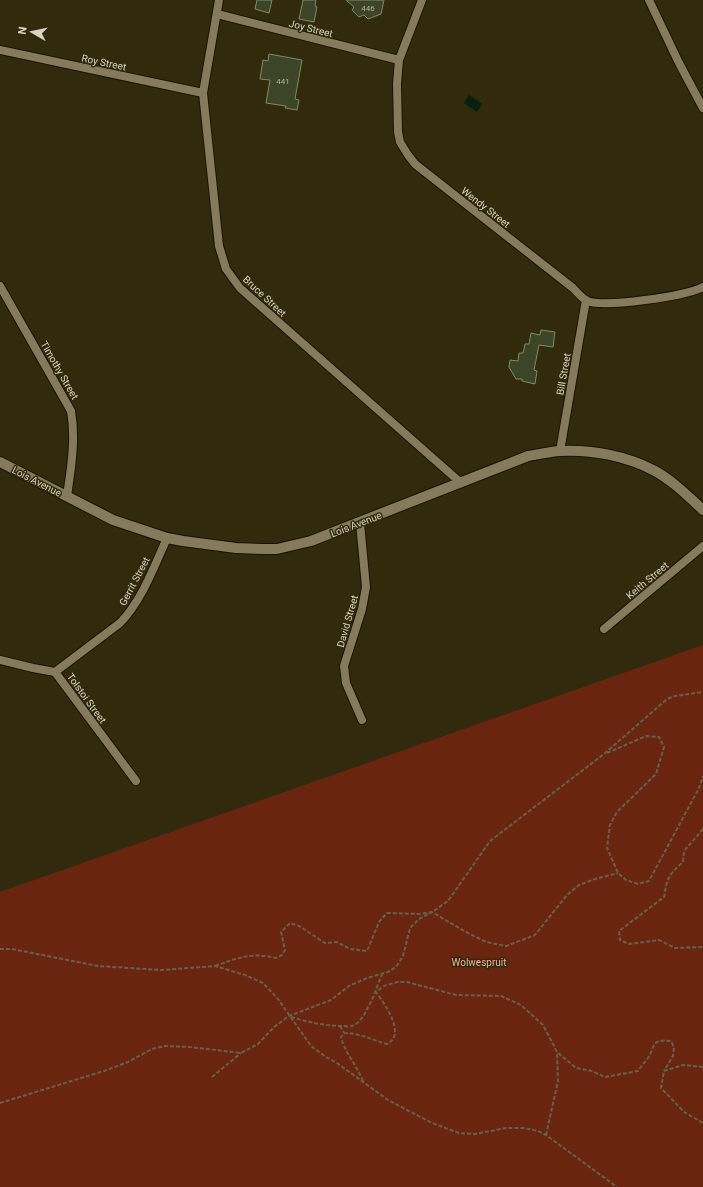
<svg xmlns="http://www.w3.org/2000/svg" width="703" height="1187" font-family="Roboto,sans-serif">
<rect width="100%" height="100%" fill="#322a0c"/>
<path fill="#6a2511" d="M703 645V1187H0V892Z"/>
<path fill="#061f0e" d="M469 95 482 104 477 112 464 103Z"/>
<path fill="#3d4529" stroke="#808a6b" d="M257 0H272L269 13 255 9Z
M303 0H316L315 6 317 7 314 22 299 19Z
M346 0H384L381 14 368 19 364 15 359 17 352 10 354 7Z
M269 54 302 60 295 99 299 100 297 110 285 108 286 106 266 103 270 80 260 79 263 60 268 61Z
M541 330 555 332 553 347 539 345 534 370 537 371 535 384 522 381V379H516L509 367 510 360 518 361 519 353H523L525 344H529L531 333 540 335Z"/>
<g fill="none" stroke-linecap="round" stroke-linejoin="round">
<g stroke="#1a1200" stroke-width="10">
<path id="street" d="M219 0 203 93 219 246 226 269 240 288 461 483
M422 0 399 60 397 84 398 132 400 142 408 155 415 164 573 288C577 292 582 298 587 301 605 308 685 296 703 287
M649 0 679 63 703 108
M217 14 399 60
M0 50 203 93
M0 286 71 411C76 439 71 469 67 496
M560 451 586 300
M360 523 366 587 362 609 344 666 346 683 362 720
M604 629 703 546
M0 660 33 668 55 672 136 781
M55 672 120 623C142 600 154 567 167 538"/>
</g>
<g stroke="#1a1200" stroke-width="12">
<path id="secondary" d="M0 462 113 520 167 538 183 541 236 548 263 549H277L311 541 528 456C539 454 549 452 559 451 591 449 627 456 655 471 673 481 688 496 703 510"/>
</g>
<path stroke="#686147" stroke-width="2" stroke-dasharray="4 2" stroke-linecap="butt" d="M607 753 646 736 659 737 664 747 656 774 617 812 610 825 607 848 618 873 626 880 638 884 649 881 699 788 703 776
M703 829 684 851 683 862C668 875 667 879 664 897L619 931 620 940 629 944 659 940 675 948 703 947
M0 949H12L98 966 162 970 215 966 245 975 263 983 278 999 311 1046 326 1057 337 1063 388 1100 432 1123 459 1133 475 1134 506 1128H524L538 1131 546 1135 617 1187
M215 966C237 958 252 952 276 958L282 955 285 950 281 932 290 923 299 926 325 943 337 942 350 949 367 951 379 922 387 913 419 914 432 912 448 901 490 841 604 754 667 699 675 696 703 692
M291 1017C308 1022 325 1026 343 1026 345 1026 350 1027 352 1026 360 1023 365 1014 368 1007 375 996 377 984 383 973
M340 1026 344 1033
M703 1067 683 1065 664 1071 661 1088 684 1112 703 1123
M212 1077 241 1053
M363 1081C357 1066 345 1053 341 1037L344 1033C360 1033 372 1040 387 1044 407 1035 384 1003 376 992L384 986 397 982H407L456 995 501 996 521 1005 543 1025 557 1052 576 1068 592 1071 605 1077 638 1071C641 1066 645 1062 648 1058 656 1045 651 1039 671 1041L674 1047 673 1056 664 1071
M0 1103 104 1071 128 1062 152 1049 165 1046 190 1047 241 1053 258 1044 274 1027 289 1016 331 1000 349 986 367 978 388 972 396 967 403 956 410 928 419 919 432 912 464 931 486 942 506 946 535 935 567 895 579 885 595 879 618 873
M546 1135 558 1081 557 1052"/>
<use href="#street" stroke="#847b5c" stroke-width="8"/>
<use href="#secondary" stroke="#847b5c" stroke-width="10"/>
</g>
<g text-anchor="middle" stroke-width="3" stroke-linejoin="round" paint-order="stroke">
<g font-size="8" fill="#b1b09c">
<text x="368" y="11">446</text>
<text x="283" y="84">441</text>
</g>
<g font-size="10" fill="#d8d4c3" stroke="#322a0c">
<text transform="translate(311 28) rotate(14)" y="4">Joy Street</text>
<text transform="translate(104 62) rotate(12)" y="4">Roy Street</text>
<text transform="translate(486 207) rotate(38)" y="4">Wendy Street</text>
<text transform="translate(265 296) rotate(43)" y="4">Bruce Street</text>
<text transform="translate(60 370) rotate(60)" y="4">Timothy Street</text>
<text transform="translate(563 374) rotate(-80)" y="4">Bill Street</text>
<text transform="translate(37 481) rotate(27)" y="4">Lois Avenue</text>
<text transform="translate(356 524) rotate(-21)" y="4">Lois Avenue</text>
<text transform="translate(647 580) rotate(-40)" y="4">Keith Street</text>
<text transform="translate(134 581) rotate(-62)" y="4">Gerrit Street</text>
<text transform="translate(347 621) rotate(-74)" y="4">David Street</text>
<text transform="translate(87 698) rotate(54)" y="4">Tolstoi Street</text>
</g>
<g font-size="10" fill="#f5ae9a" stroke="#322a0c">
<text x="479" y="966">Wolwespruit</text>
</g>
</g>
<g transform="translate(32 32) rotate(279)" stroke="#322a0c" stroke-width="3" paint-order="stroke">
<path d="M0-3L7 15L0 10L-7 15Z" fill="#d8d4c3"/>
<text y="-6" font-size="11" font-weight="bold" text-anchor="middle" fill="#d8d4c3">N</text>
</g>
</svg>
